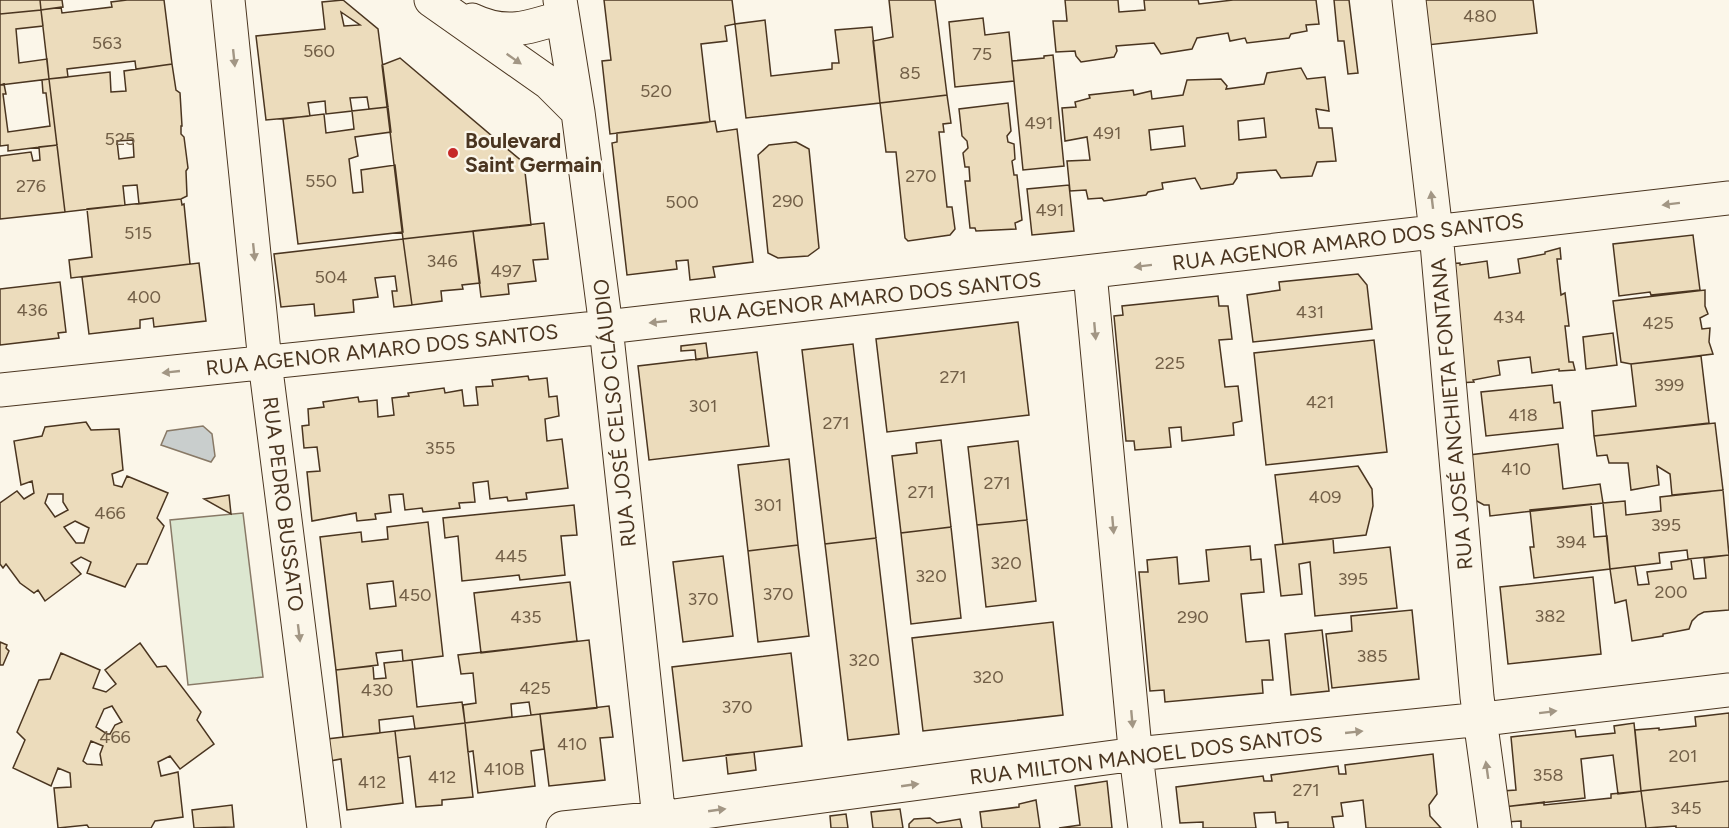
<svg xmlns="http://www.w3.org/2000/svg" width="1729" height="828" font-family="Figtree,sans-serif">
<rect width="100%" height="100%" fill="#fbf6e9"/>
<path fill="#dce7d0" stroke="#887966" stroke-width="1.5" d="M243 513 263 677 188 685 170 520Z"/>
<path fill="#c9cecd" stroke="#887966" stroke-width="1.5" d="M203 426 212 434 215 456 211 462 161 445 167 431Z"/>
<path fill="#ecdcbc" stroke="#4a3520" stroke-width="1.5" fill-rule="evenodd" d="M0 0H40L41 10 0 14Z
M40 0H62L63 7 41 10Z
M127 0H164L172 64 136 69 135 61 67 69 68 77 49 79 41 10 61 7 62 13 112 7 111 2Z
M343 0 378 29 388 107 369 109 367 97 350 98 352 111 326 114 325 101 308 103 310 116 266 120 256 36 325 29 322 2ZM341 12 360 25 344 26Z
M604 0H732L735 24 725 26 727 41 701 44 710 122 610 134 602 61 611 60Z
M889 0H935L947 95 880 103 873 41 893 37Z
M1065 0H1118L1119 12 1145 10 1144 0H1198L1199 4 1233 0H1316L1319 24 1306 25 1307 31 1291 34 1289 38 1247 43 1245 38 1230 41 1228 33 1197 38 1192 49 1161 54 1154 43 1116 46 1117 51 1114 57 1081 62 1076 56 1075 51 1056 52 1053 21H1067Z
M1334 0H1349L1358 73 1348 74 1344 41H1338Z
M1422 0H1533L1537 33 1427 45Z
M41 10 43 26 16 29 19 63 47 59 49 79 0 85V14Z
M983 18 985 35 1009 32 1014 81 955 87 949 22Z
M765 20 771 76 832 69V63H839L835 30 872 27 880 103 746 118 735 24Z
M1053 55 1064 166 1023 170 1012 61 1044 58V56Z
M400 58 524 163 531 225 403 239 382 65Z
M172 64 176 90 180 93 182 126H181V134L184 137 188 168 186 171 187 196 181 199 139 204 137 185 123 186 125 205 65 212 49 79 110 72 111 92 126 91 124 71ZM133 140 134 157 119 159 117 141Z
M1301 68 1307 79 1325 77 1329 111 1316 109 1319 128H1332L1336 161 1317 162 1312 176 1281 178 1276 170 1237 173V178L1233 184 1201 189 1195 178 1162 183 1163 189 1148 192 1146 195 1104 201 1102 198 1088 199 1086 190 1070 191 1067 161 1090 160 1087 137 1065 141 1062 108 1076 107 1075 102 1090 98 1089 95 1133 90 1134 95 1151 91 1152 99 1183 95 1187 80 1221 79 1227 86 1226 89 1264 84 1267 73ZM1264 118 1266 137 1239 140 1238 121ZM1183 126 1185 146 1151 150 1149 130Z
M49 79 57 145 8 151V145L0 146V85L4 84 6 94H3L8 132 50 126 46 93H43L42 80Z
M947 95 951 123 943 124 944 132H939L947 207H952L955 229 950 235 908 241 905 238 896 152H886L880 103Z
M1008 103 1011 131 1007 136 1008 142 1014 144 1015 159 1012 161 1014 175H1017L1022 220 1015 223 1016 229 976 231 975 228H970L965 181H970L969 167H965L963 153 968 148 967 141 962 136 959 109Z
M388 107 391 132 355 137 358 156 349 159 353 193 363 192 361 170 395 165 403 232 298 244 283 119 324 114 326 133 354 129 352 111Z
M715 121 717 132 737 129 753 262 713 267 715 277 690 280 688 260 676 261 677 269 627 275 612 143 617 142V133Z
M796 142 809 149 819 248 808 256 778 258 768 253 758 155 769 145Z
M57 145 65 212 0 219V156L31 152 33 161 40 160 39 147Z
M1069 185 1074 231 1032 235 1027 189Z
M181 199 182 205 184 204 190 264 71 278 69 260 92 257 87 209Z
M544 223 548 259 533 260 536 281 508 284 509 294 481 297 473 231Z
M473 231 480 283 462 285 463 289 441 291 442 301 412 305 403 239Z
M1693 235 1700 290 1651 295 1650 292 1619 296 1613 244Z
M403 239 412 305 394 307 392 291H397L395 276 375 278 378 297 353 300 354 312 315 316 314 304 281 307 274 254Z
M1560 248 1561 259H1557L1561 295 1565 293 1569 326H1565L1569 362H1573L1575 370 1559 371V369L1532 373 1530 357 1498 361 1500 375 1473 380 1474 382 1458 383 1444 264 1460 263V265L1487 261 1489 278 1520 273 1518 259 1545 254V252Z
M199 263 206 321 154 327 153 318 140 320V328L89 334 82 277Z
M1358 274 1367 285 1372 329 1253 342 1247 295 1280 290 1279 282Z
M60 282 66 332 58 333 59 338 0 345V289Z
M1705 290V306L1708 314 1700 318 1702 329 1710 328 1709 342 1713 354 1631 364 1621 362 1613 301Z
M1218 296 1219 306H1228L1232 339 1219 340 1225 387 1238 386 1242 421 1233 423 1234 435 1182 441 1181 427 1169 428 1171 447 1135 450 1134 441H1126L1114 316 1123 315 1122 306Z
M1018 322 1029 415 887 432 876 339Z
M1613 333 1617 365 1586 369 1583 337Z
M1374 340 1387 452 1266 465 1254 353Z
M706 343 708 358 696 360 695 350 681 351V346Z
M853 344 876 538 825 544 802 350Z
M757 352 769 446 649 460 638 366Z
M1701 356 1709 423 1594 436 1592 411 1636 406 1631 364Z
M528 376 529 380 547 378 549 397 557 396 559 416 545 419 547 441 562 439 568 488 526 493 527 499 508 501 507 497 490 499 488 481 473 483 475 502 459 503 460 508 423 512 422 508 405 510 403 494 389 495 391 512 375 514 376 519 357 521 356 513 312 521 307 472 320 471 317 447 304 448 302 426 309 425 308 409 324 407 323 402 358 397 359 402 377 400 378 417 394 415 392 398 409 396 408 393 444 388 445 393 462 390 464 406 478 405 476 387 493 386 492 380Z
M1552 385 1554 403 1560 402 1563 428 1486 436 1481 392Z
M86 422 91 430 119 429 123 470 112 474 114 485 122 487 127 476 168 493 157 518 164 526 147 564H137L125 587 87 573 91 562 81 557 71 563 81 574 45 601 38 590 34 593 20 583 6 564 3 568 0 564V503L17 491 24 499 34 493 32 481 21 485 14 441 42 436 45 427ZM48 494H63V502L68 510 55 517 45 503ZM75 521 89 528 84 543H76L64 527Z
M1715 423 1723 490 1672 495 1670 474 1657 466 1659 485 1631 490 1628 463H1609L1607 455 1597 456 1594 436Z
M941 440 951 527 901 533 892 456 917 453 916 443Z
M1018 441 1027 520 977 525 968 447Z
M1558 444 1563 489 1600 484 1603 503 1490 516 1489 505H1484L1475 500 1469 455Z
M789 459 798 545 748 551 738 465Z
M1358 466 1372 489 1373 506 1366 535 1283 544 1275 475Z
M1723 490 1729 555 1688 559 1687 550 1659 553 1660 563 1610 569 1603 503 1625 501 1626 515 1661 511 1660 497Z
M229 495 231 514 204 499Z
M1591 504 1594 537 1607 536 1610 569 1534 578 1530 547H1534L1530 510Z
M574 505 577 535 561 536 565 575 520 580 519 575 462 581 458 536 445 538 443 518Z
M1027 520 1036 601 986 607 977 525Z
M428 522 443 656 403 661 402 650 376 653 378 665 336 670 320 537 361 532 362 542 388 539 387 527ZM393 581 396 606 370 609 367 584Z
M951 527 961 618 911 624 901 533Z
M876 538 899 734 848 740 825 544Z
M1333 539 1334 553 1390 547 1397 608 1315 616 1310 562 1299 564 1302 594 1281 596 1275 545Z
M798 545 809 636 758 642 748 551Z
M1250 546 1251 560 1261 559 1264 592 1241 594 1246 642 1269 640 1273 680H1262L1263 693 1165 702 1164 690 1150 691 1139 572H1148L1147 560 1177 557 1179 584 1209 581 1206 550Z
M1729 555V610L1704 612 1698 615 1692 621 1689 629 1663 634V636L1632 641 1626 600 1615 603 1610 569 1635 566 1638 585 1649 584 1647 572 1672 569 1671 562 1691 559 1694 579 1706 578 1704 558Z
M723 556 733 636 683 642 673 562Z
M1593 577 1601 654 1508 664 1500 587Z
M570 582 577 641 481 653 474 593Z
M1412 610 1419 679 1332 688 1326 634 1352 631 1351 616Z
M1053 622 1063 715 923 731 912 638Z
M1322 630 1329 691 1291 695 1285 634Z
M589 640 597 708 531 715 529 702 511 704 512 717 465 723 463 705 476 703 473 673 461 674 458 655Z
M0 642 7 645 6 648 9 651 3 665H0Z
M140 643 157 667 166 666 201 712 197 720 214 744 180 769 170 756 158 762 161 776 178 772 183 817 155 821 151 828H89L87 825 58 828 54 788 71 787 70 773 58 768 51 786 13 768 25 740 17 732 39 680 50 679 61 653 100 670 93 688 106 692 116 684 105 670ZM112 706 122 722 115 725 110 734H107L96 727 104 709ZM91 741 103 746 100 754 102 765 87 764 83 761Z
M791 653 802 746 683 761 672 667Z
M412 660 417 707 462 702 465 723 415 729 413 716 379 720 380 733 343 737 336 670 373 666 374 679 386 678 384 663Z
M609 706 613 737 600 738 605 780 549 786 540 714Z
M1729 713V781L1641 791 1635 730 1659 728V730L1696 726 1695 717Z
M540 714 544 749 531 751 535 786 478 793 473 751 468 752 465 723Z
M465 723 473 797 442 800V805L416 807 410 756 398 758 395 731Z
M1634 723 1641 791 1618 794 1613 755 1581 759 1585 798 1504 807 1502 791 1516 790 1511 737 1575 730 1576 737 1615 733 1614 726Z
M395 731 403 803 347 810 341 759 330 761 327 739Z
M754 752 756 770 728 774 726 755Z
M1433 754 1437 794 1429 805 1430 816 1441 828H1366L1363 800 1341 803 1343 816 1332 817 1334 828H1288V822L1276 823 1275 812 1254 813 1256 828H1203V822L1180 823 1176 787 1263 776 1264 781H1272L1271 775 1338 766 1339 774H1346L1345 765Z
M1107 781 1112 828H1059L1080 825 1075 786Z
M1729 781V828H1676V826L1646 828 1641 791Z
M1641 791 1646 828H1521V821L1506 822 1504 807 1544 802V805L1611 798V794Z
M1036 800 1040 828H982L980 812 1019 807V804Z
M232 805 234 827 194 828 192 810Z
M900 809 903 828H873L871 812Z
M846 814 848 828H831L830 816Z
M930 818 937 823 960 819 962 828H909V824L914 819Z"/>
<g fill="none" stroke-linecap="round" stroke-linejoin="round">
<g stroke="#4a3520" stroke-width="35">
<path id="minor" d="M228 0 265 362 324 828
M431 0 549 83 578 112
M560 0 578 112 606 327 660 828
M1409 0 1436 232 1477 697 1495 828
M472 20C505 36 529 28 562 17
M1090 273 1134 738 1145 828
M0 390 606 327 1729 198
M563 828 659 818 1136 754 1492 718 1729 690"/>
</g>
<use href="#minor" stroke="#fbf6e9" stroke-width="33"/>
</g>
<defs><path id="oneway-solid" d="M-6-.8H1V-3.2L6.5 0L1 3.2V.8H-6Z" transform="scale(1.5)"/></defs>
<g fill="#a29684">
<use href="#oneway-solid" transform="translate(234 58) rotate(84)"/>
<use href="#oneway-solid" transform="translate(514 59) rotate(35)"/>
<use href="#oneway-solid" transform="translate(1432 200) rotate(-97)"/>
<use href="#oneway-solid" transform="translate(1671 204) rotate(173)"/>
<use href="#oneway-solid" transform="translate(254 252) rotate(84)"/>
<use href="#oneway-solid" transform="translate(1143 266) rotate(173)"/>
<use href="#oneway-solid" transform="translate(658 322) rotate(174)"/>
<use href="#oneway-solid" transform="translate(1095 331) rotate(85)"/>
<use href="#oneway-solid" transform="translate(171 372) rotate(174)"/>
<use href="#oneway-solid" transform="translate(1113 525) rotate(85)"/>
<use href="#oneway-solid" transform="translate(299 633) rotate(83)"/>
<use href="#oneway-solid" transform="translate(1548 712) rotate(-7)"/>
<use href="#oneway-solid" transform="translate(1132 719) rotate(85)"/>
<use href="#oneway-solid" transform="translate(1354 732) rotate(-6)"/>
<use href="#oneway-solid" transform="translate(1487 770) rotate(-98)"/>
<use href="#oneway-solid" transform="translate(910 785) rotate(-8)"/>
<use href="#oneway-solid" transform="translate(717 810) rotate(-8)"/>
</g>
<circle fill="#c62828" stroke="#fbf6e9" stroke-width="2" cx="453" cy="153" r="6"/>
<g text-anchor="middle" stroke-width="4.5" stroke-linejoin="round" paint-order="stroke">
<g font-size="18" fill="#725f47">
<text x="1480" y="22">480</text>
<text x="107" y="49">563</text>
<text x="319" y="57">560</text>
<text x="982" y="60">75</text>
<text x="910" y="79">85</text>
<text x="656" y="97">520</text>
<text x="1039" y="129">491</text>
<text x="1107" y="139">491</text>
<text x="120" y="145">525</text>
<text x="921" y="182">270</text>
<text x="321" y="187">550</text>
<text x="31" y="192">276</text>
<text x="788" y="207">290</text>
<text x="682" y="208">500</text>
<text x="1050" y="216">491</text>
<text x="138" y="239">515</text>
<text x="442" y="267">346</text>
<text x="506" y="277">497</text>
<text x="331" y="283">504</text>
<text x="144" y="303">400</text>
<text x="32" y="316">436</text>
<text x="1310" y="318">431</text>
<text x="1509" y="323">434</text>
<text x="1658" y="329">425</text>
<text x="1170" y="369">225</text>
<text x="953" y="383">271</text>
<text x="1669" y="391">399</text>
<text x="1320" y="408">421</text>
<text x="703" y="412">301</text>
<text x="1523" y="421">418</text>
<text x="836" y="429">271</text>
<text x="440" y="454">355</text>
<text x="1516" y="475">410</text>
<text x="997" y="489">271</text>
<text x="921" y="498">271</text>
<text x="1325" y="503">409</text>
<text x="768" y="511">301</text>
<text x="110" y="519">466</text>
<text x="1666" y="531">395</text>
<text x="1571" y="548">394</text>
<text x="511" y="562">445</text>
<text x="1006" y="569">320</text>
<text x="931" y="582">320</text>
<text x="1353" y="585">395</text>
<text x="1671" y="598">200</text>
<text x="778" y="600">370</text>
<text x="415" y="601">450</text>
<text x="703" y="605">370</text>
<text x="1550" y="622">382</text>
<text x="526" y="623">435</text>
<text x="1193" y="623">290</text>
<text x="1372" y="662">385</text>
<text x="864" y="666">320</text>
<text x="988" y="683">320</text>
<text x="535" y="694">425</text>
<text x="377" y="696">430</text>
<text x="737" y="713">370</text>
<text x="115" y="743">466</text>
<text x="572" y="750">410</text>
<text x="1683" y="762">201</text>
<text x="504" y="775">410B</text>
<text x="1548" y="781">358</text>
<text x="442" y="783">412</text>
<text x="372" y="788">412</text>
<text x="1306" y="796">271</text>
<text x="1686" y="814">345</text>
</g>
<g font-size="21" font-weight="bold" fill="#4a3520" stroke="#fbf6e9" text-anchor="start">
<text x="465" y="148">Boulevard<tspan x="465" dy="24">Saint Germain</tspan></text>
</g>
<g font-size="21" fill="#4a3520" stroke="#fbf6e9">
<text transform="translate(1348 242) rotate(-7)" y="7">RUA AGENOR AMARO DOS SANTOS</text>
<text transform="translate(865 298) rotate(-6)" y="7">RUA AGENOR AMARO DOS SANTOS</text>
<text transform="translate(382 350) rotate(-6)" y="7">RUA AGENOR AMARO DOS SANTOS</text>
<text transform="translate(615 413) rotate(-96)" y="7">RUA JOSÉ CELSO CLÁUDIO</text>
<text transform="translate(1452 414) rotate(-95)" y="7">RUA JOSÉ ANCHIETA FONTANA</text>
<text transform="translate(283 504) rotate(83)" y="7">RUA PEDRO BUSSATO</text>
<text transform="translate(1146 756) rotate(-7)" y="7">RUA MILTON MANOEL DOS SANTOS</text>
</g>
</g>
</svg>
